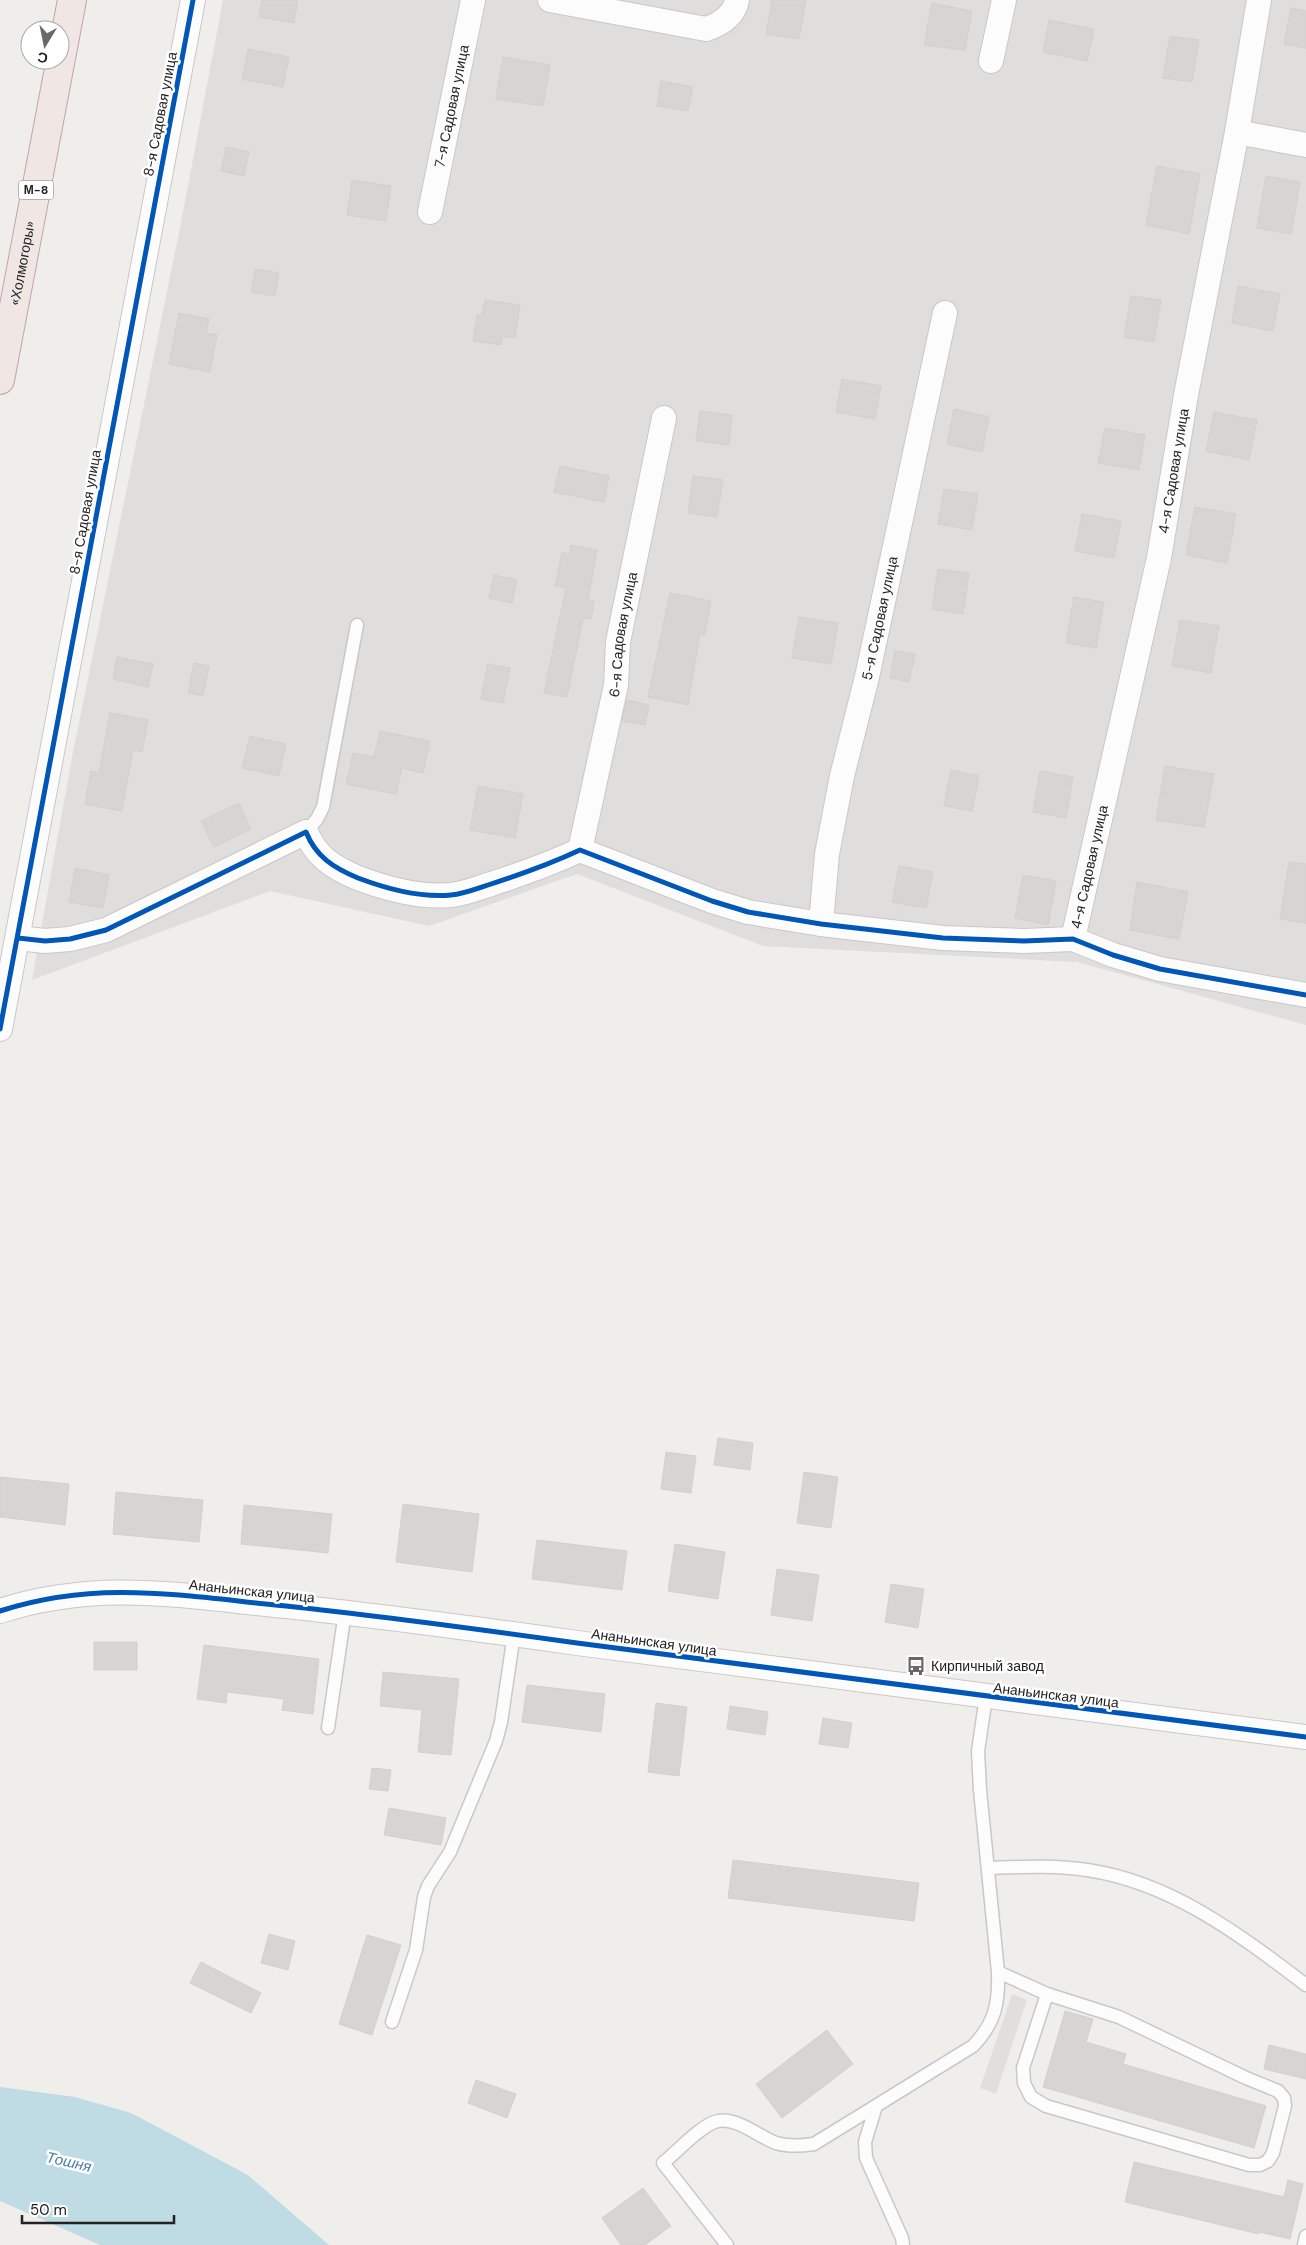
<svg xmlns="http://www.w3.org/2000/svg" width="1306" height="2245" font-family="'DM Sans',sans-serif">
<rect width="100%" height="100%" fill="#f0eeeb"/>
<path fill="#dfdedc" d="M223 0H1306V1025L1077 962 763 946 577 874 429 926 270 891 32 980 72 757 180 228Z"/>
<path fill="#e0dfde" d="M1012 1994 1027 2000 996 2094 980 2088Z"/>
<path fill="#bfdbe3" d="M0 2087 75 2097 131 2113 248 2175 329 2245H100L0 2201Z"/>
<path fill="#d7d4d2" stroke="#d3d0cc" d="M262 0H298L294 23 259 17Z
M772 0H806L799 39 766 34Z
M932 3 972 11 965 50 924 45Z
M1291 8 1306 11V48L1284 44Z
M1049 20 1094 29 1087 61 1043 52Z
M1170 36 1199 40 1192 82 1163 78Z
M248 49 289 57 283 87 242 79Z
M503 57 550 65 543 106 496 99Z
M661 81 693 87 688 111 657 106Z
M226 147 249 152 244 176 221 171Z
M1157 166 1200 174 1189 234 1146 225Z
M1266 176 1300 182 1291 234 1257 228Z
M352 180 391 186 386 221 347 215Z
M255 269 279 273 275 296 251 292Z
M1238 286 1280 294 1273 331 1232 323Z
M1131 296 1161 300 1154 342 1124 337Z
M485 300 520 305 515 338 502 336 501 345 473 341 477 315H482Z
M179 313 209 319 206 333 217 335 210 372 169 364Z
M842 379 881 386 875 419 836 412Z
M954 409 989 417 982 452 947 444Z
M700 411 732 415 729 445 696 441Z
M1214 412 1257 420 1249 460 1206 451Z
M1105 428 1145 435 1139 470 1098 463Z
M560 466 609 476 604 502 554 492Z
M693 476 723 480 717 517 688 513Z
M944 489 978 494 972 530 938 524Z
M1195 507 1236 514 1227 563 1186 555Z
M1082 514 1121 521 1114 558 1075 551Z
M571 545 597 550 588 600 594 601 591 619 583 618 567 697 544 693 566 588 555 586 562 552 570 554Z
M938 569 969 573 963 614 932 609Z
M494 575 517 580 512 603 489 598Z
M670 593 711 601 705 635 700 634 688 705 648 697Z
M1074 597 1104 602 1096 648 1066 643Z
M799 617 838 623 831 664 792 658Z
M1180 620 1219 626 1211 673 1172 666Z
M895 651 915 654 909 682 890 678Z
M117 657 153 664 148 687 113 679Z
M194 663 209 666 203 696 188 693Z
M488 664 510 668 503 703 481 699Z
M627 700 649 705 645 725 622 721Z
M110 713 148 720 142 752 133 750 122 811 85 804 91 771 99 773Z
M380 731 430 741 423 773 402 768 396 794 346 784 353 753 374 757Z
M250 736 286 744 279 776 242 768Z
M1165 766 1214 774 1204 827 1156 820Z
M951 770 979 776 972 811 944 806Z
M1040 771 1073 777 1066 818 1033 812Z
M478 786 523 794 515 838 470 830Z
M239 803 251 829 214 847 201 821Z
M1289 862 1306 864V923L1280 919Z
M899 866 933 872 926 908 892 902Z
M75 868 109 875 103 908 69 902Z
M1023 875 1056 881 1048 925 1015 918Z
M1137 882 1188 892 1179 939 1130 930Z
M718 1438 753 1443 750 1470 714 1465Z
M666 1452 696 1456 691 1493 661 1489Z
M804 1472 838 1477 831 1528 797 1523Z
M0 1477 69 1484 65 1525 0 1517Z
M116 1492 203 1500 199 1542 113 1534Z
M403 1504 479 1514 472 1572 396 1562Z
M244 1505 332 1514 328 1553 241 1544Z
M537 1540 627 1551 622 1590 532 1579Z
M675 1544 725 1552 718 1599 668 1591Z
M777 1569 819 1575 812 1621 771 1615Z
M891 1584 924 1589 918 1628 885 1622Z
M94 1642H137V1670H94Z
M204 1645 319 1659 313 1714 282 1710 284 1699 227 1692 226 1703 197 1699Z
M383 1672 459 1679 451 1755 418 1752 422 1710 380 1706Z
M527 1685 605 1694 601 1732 522 1722Z
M656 1703 687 1707 679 1776 648 1772Z
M730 1706 768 1712 765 1735 727 1729Z
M823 1718 852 1723 848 1748 819 1744Z
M372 1768 391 1770 388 1791 369 1789Z
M389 1808 446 1818 441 1845 384 1835Z
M733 1860 919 1883 914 1921 728 1898Z
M269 1934 295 1941 288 1970 261 1963Z
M367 1935 401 1945 372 2035 339 2024Z
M201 1962 261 1993 251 2013 190 1983Z
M1065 2011 1093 2019 1086 2042 1126 2054 1123 2064 1266 2106 1254 2148 1043 2087Z
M827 2030 853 2064 782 2118 756 2084Z
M1269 2045 1306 2054V2079L1264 2069Z
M476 2080 516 2094 507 2118 468 2103Z
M1134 2162 1284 2197 1288 2180 1303 2184 1290 2239 1259 2232V2234L1125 2202Z
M643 2188 671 2226 645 2245H621L602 2218Z"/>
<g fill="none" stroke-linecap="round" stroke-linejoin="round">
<g stroke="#c9c8c7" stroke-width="15">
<path id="service" d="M306 832 317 819 323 807 357 625
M328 1728 345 1612
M988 1868C1021 1867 1054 1865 1087 1870 1171 1882 1240 1935 1306 1985
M998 1972 1047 1994 1119 2017 1246 2078 1278 2091 1284 2098 1285 2106 1273 2153 1268 2161 1260 2165H1249L1046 2106 1031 2097 1024 2083 1023 2068 1047 1994
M392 2022 416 1950 424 1897 428 1886 450 1852 496 1741 501 1722 514 1634
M876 2106 865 2142 866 2158 902 2238 903 2245
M727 2245 663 2163C677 2152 702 2124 718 2121 737 2117 759 2137 776 2143 789 2147 801 2146 814 2144L973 2046C995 2023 999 2004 998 1972L980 1790 978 1751 986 1697
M1304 2245 1306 2236"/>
</g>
<g stroke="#c9c8c7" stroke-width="26">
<g id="minor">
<path d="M550 0 706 29C721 24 734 16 737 0"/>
<path d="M991 61 1004 0"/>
<path d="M1237 132 1306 145"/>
<path id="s1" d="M430 212 473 0"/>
<path id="s2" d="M580 850 616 685 618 642 664 418"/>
<path id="s3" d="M821 924 827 854 842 776 867 677 945 313"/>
<path d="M18 938 45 941 70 939 106 930 306 832C316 857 334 868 358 878 387 889 419 898 451 895 463 894 476 889 488 885 519 875 550 864 580 850L712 901 748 912 821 924 943 938 1024 941 1073 939 1113 955 1160 969 1306 995"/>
<path id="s4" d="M1073 939 1159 558 1186 395 1237 132 1259 0"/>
<path d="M0 1029 193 0"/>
<path d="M0 1611C95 1580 178 1595 275 1605 376 1615 477 1629 577 1643 820 1676 1063 1707 1306 1737"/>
</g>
</g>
<g stroke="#c5a2ac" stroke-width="30">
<g id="trunk">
<path id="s5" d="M0 380 72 0"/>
</g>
</g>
<use href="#service" stroke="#fdfcfc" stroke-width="12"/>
<use href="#minor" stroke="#fdfcfc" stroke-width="24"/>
<use href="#trunk" stroke="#f0e6e4" stroke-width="28"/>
<g stroke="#fff" stroke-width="8">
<path id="cycleway" d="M18 938 45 941 70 939 106 930 306 832C316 857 334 868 358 878 387 889 419 898 451 895 463 894 476 889 488 885 519 875 550 864 580 850L712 901 748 912 821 924 943 938 1024 941 1073 939 1113 955 1160 969 1306 995
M0 1029 193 0
M0 1611C95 1580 178 1595 275 1605 376 1615 477 1629 577 1643 820 1676 1063 1707 1306 1737"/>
</g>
<use href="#cycleway" stroke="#0057b8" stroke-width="5"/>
</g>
<defs>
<g id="bus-bare" transform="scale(1.5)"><path d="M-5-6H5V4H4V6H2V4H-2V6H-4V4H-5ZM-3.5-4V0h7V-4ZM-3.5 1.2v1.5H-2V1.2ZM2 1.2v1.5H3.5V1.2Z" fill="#6a6968" stroke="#fff" stroke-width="2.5" paint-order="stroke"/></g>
</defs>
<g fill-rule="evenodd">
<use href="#bus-bare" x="916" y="1666"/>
</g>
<g text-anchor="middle" stroke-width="5" stroke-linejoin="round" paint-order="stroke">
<rect fill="#fff" stroke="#646464" stroke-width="1" x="18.5" y="180.5" width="35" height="19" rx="4"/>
<g font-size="12" font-weight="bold" fill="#222">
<text x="36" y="194">М-8</text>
</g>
<g font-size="14" fill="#222" stroke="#fff">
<text dy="5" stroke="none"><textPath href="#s1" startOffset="108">7-я Садовая улица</textPath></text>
<text transform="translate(160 114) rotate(-79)" y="5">8-я Садовая улица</text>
<text dy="5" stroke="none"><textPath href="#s5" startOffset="119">«Холмогоры»</textPath></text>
<text dy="5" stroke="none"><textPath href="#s4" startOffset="479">4-я Садовая улица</textPath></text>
<text transform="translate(85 512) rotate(-80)" y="5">8-я Садовая улица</text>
<text dy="5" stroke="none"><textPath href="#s3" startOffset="312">5-я Садовая улица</textPath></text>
<text dy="5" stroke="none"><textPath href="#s2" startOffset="220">6-я Садовая улица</textPath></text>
<text dy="5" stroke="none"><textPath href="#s4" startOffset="74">4-я Садовая улица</textPath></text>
<text transform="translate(252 1591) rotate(6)" y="5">Ананьинская улица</text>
<text transform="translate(654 1642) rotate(8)" y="5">Ананьинская улица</text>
<text transform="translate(1056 1695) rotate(7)" y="5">Ананьинская улица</text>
</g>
<g font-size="14" fill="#222" stroke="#fff" text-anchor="start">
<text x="931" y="1671">Кирпичный завод</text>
</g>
<g font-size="15" font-style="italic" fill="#4a7aab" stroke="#fff">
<text transform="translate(69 2162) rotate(13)" y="5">Тошня</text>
</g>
</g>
<g transform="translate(45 45) rotate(190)"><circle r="24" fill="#ffffff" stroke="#a7a7a7"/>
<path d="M0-4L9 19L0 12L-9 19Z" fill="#6a6968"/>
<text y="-8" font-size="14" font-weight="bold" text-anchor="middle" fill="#222222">С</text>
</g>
<path d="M22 2215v8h152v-8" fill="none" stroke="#222222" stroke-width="2.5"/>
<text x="30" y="2215" font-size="15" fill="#222222" stroke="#ffffff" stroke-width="4" paint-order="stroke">50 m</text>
</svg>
